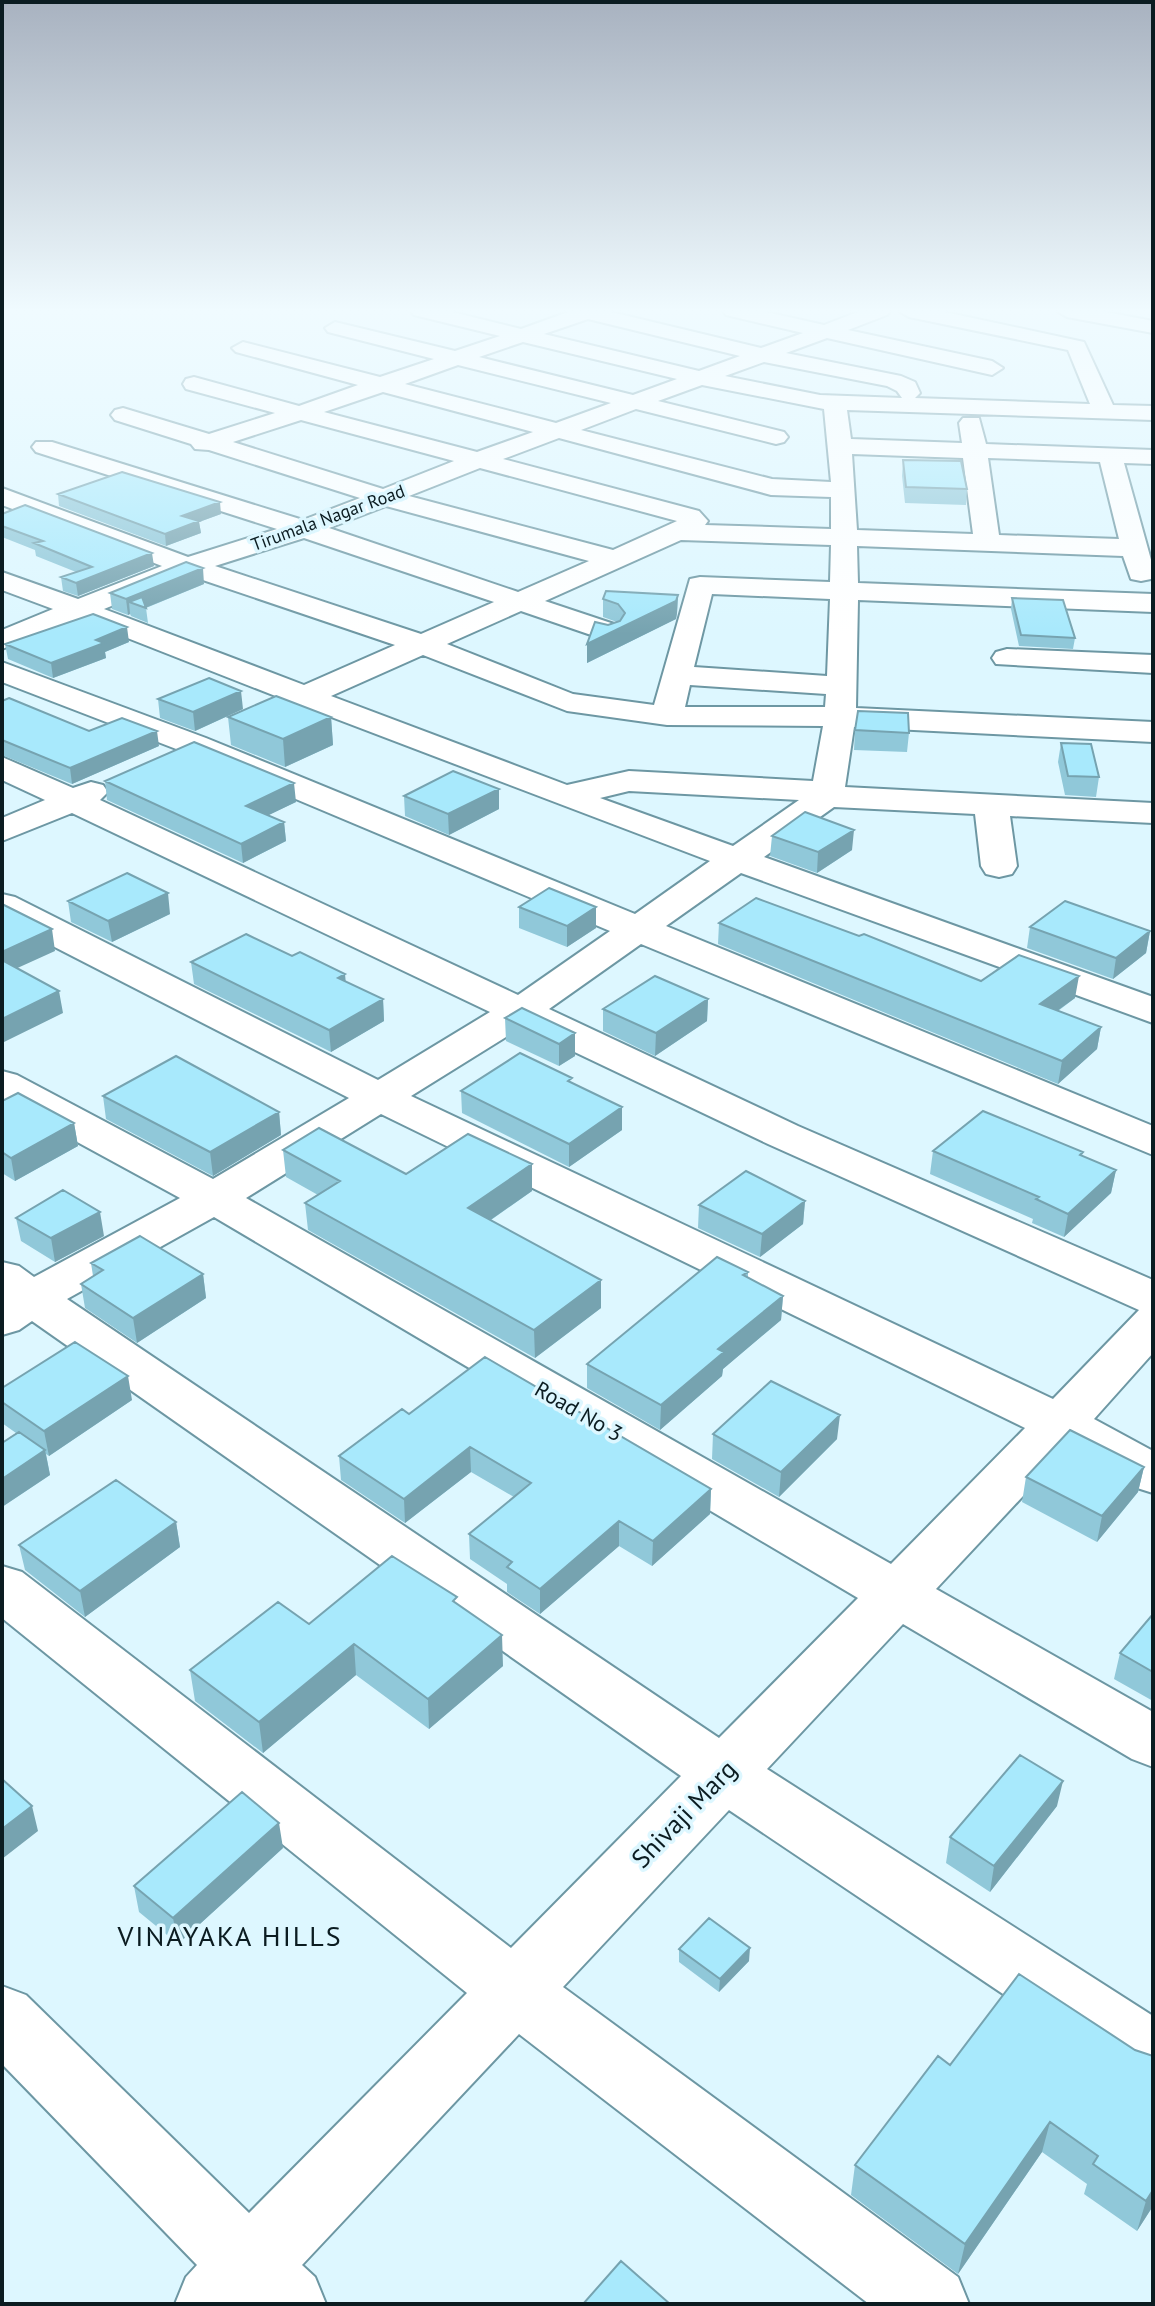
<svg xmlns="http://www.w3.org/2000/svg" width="1155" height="2306" font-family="'PT Sans',sans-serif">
<rect width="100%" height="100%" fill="#ddf7ff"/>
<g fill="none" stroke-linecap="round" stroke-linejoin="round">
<g stroke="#6d97a3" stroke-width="4">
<path id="minor" d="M411 311H448L521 329 571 311H607L761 348 803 333 726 315 723 311H762L824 325 860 311H890L887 315 848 330 992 361 1003 368 992 375 827 338 786 353 901 376 915 382 920 393 915 398 1090 404 1068 350 909 317 899 311H940L1084 342 1113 405 1153 406V420L847 410 851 439 962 443 959 423 963 418H979L986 444 1153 450V464L1124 463 1153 567 1151 579 1141 581 1131 579 1123 556 857 546 858 583 1153 594V612L858 600 856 708 1153 722V742L854 727 845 787 1153 803V823L1010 816 1017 866 1012 874 999 877 986 874 981 866 975 814 834 807 764 857 1153 997V1023L741 873 666 926 1153 1126V1155L641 944 549 1009 798 1126 1153 1280V1353L1094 1419 1153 1451V1493L1134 1487 1066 1450 936 1589 1153 1712V1767L1132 1759 903 1624 767 1769 1153 2016V2087L1128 2078 729 1810 563 1987 958 2277 969 2304H869L519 2034 302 2265 315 2277 326 2304H175L186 2277 197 2265 2 2064V1986L26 1995 249 2213 467 1993 2 1618V1566L22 1572 511 1948 681 1776 32 1321 19 1330 2 1335V1262L19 1266 34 1277 180 1198 2 1101V1071L17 1075 213 1179 349 1098 2 920V894L15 897 378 1080 490 1012 72 813 2 841V818L45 800 2 780V757L73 788 91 782 103 785 108 792 100 800 518 995 610 931 184 752 2 682V662L206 738 635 914 710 861 305 707 289 712 278 710 273 703 278 697 79 619 2 649V630L53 609 2 590V572L78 599 162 566 2 505V488L188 557 277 529 36 452 32 447 36 442H52L303 520 360 498 209 450 195 449 191 444 115 420 111 415 115 410 123 408 209 434 275 413 186 389 183 384 186 379 194 377 299 406 358 385 236 352 232 348 243 342 380 377 434 359 328 332 325 328 335 322 455 351 500 336 414 315ZM588 319 740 356 699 371 544 334ZM523 342 677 379 633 395 479 357ZM764 362 887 386 897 391 902 398 820 395 725 376ZM458 365 611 403 556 423 405 384ZM702 385 824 409 831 482 772 479 581 430 636 409 776 444 784 442 788 437 784 432 658 401ZM383 392 533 432 477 452 324 412ZM301 420 454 461 383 489 233 442ZM559 438 771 495 831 497V529L705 525 708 521 699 511 503 459ZM852 454 963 458 973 534 857 530ZM988 458 1100 462 1119 539 999 535ZM480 468 677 521 613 550 409 496ZM386 506 589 561 518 592 329 528ZM304 538 494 602 421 634 215 566ZM681 540 831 545 830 582 700 577 690 579 654 705 573 694 447 644 521 611 597 637 607 640 617 637 622 631 617 625 545 601ZM188 575 395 645 304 685 104 609ZM712 594 830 599 827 676 694 667ZM423 655 567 711 667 725 823 726 813 781 629 771 567 785 331 696ZM690 685 826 694 825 707H685ZM629 791 799 800 733 846 600 798ZM522 1027 768 1144 1139 1310 1053 1399 411 1096ZM381 1114 1025 1428 891 1564 246 1198ZM214 1217 858 1598 719 1738 67 1299Z
M1057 311H1101L1153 321V333L1067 317Z
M1007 649 1153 655V673L996 664 992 658 996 652Z"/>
</g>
<use href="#minor" fill="#fff" fill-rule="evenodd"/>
</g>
<path fill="#90c8d9" d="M903 460 967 489 966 505 905 503 902 476Z
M58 494 221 514 199 522 201 533 166 546 59 506Z
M2 514 154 566 78 596 63 591 61 577 76 572 36 556 35 550 2 537Z
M204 584 146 608 148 623 131 616 130 614 128 615 112 609 110 593Z
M678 595 677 613 676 619 587 663V644L608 625 617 622 603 617V599Z
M1012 598 1075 638 1073 649 1019 646 1011 609Z
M129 642 105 652 106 658 53 678 8 659 5 644Z
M158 699 243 709 195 731 160 718Z
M2 701 89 731 159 746 72 784 2 755Z
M228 717H331L333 745 285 767 231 745Z
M855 730 909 733 907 752 854 750Z
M1061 743 1099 777 1096 797 1065 795 1058 762Z
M105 781 296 802 268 815 284 822 286 841 243 863 107 800Z
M499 789V809L449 835 405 816 404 796Z
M772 836 852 850 817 873 770 856Z
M68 901 170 914 112 942 71 922Z
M519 907 596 928 567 947 519 928Z
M719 923 859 936 981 981 1075 998 1058 1011 1101 1027 1097 1049 1058 1084 718 944Z
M1030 927 1150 931 1146 953 1113 979 1027 948Z
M191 962 346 982 383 999 384 1021 331 1052 194 984Z
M708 999 707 1021 655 1056 603 1031V1009Z
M522 1008 575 1056 559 1066 506 1041 505 1018Z
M572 1083 622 1130 569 1167 462 1113 461 1091Z
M103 1096 279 1112 281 1135 213 1176 106 1119Z
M2 1101 74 1123 78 1146 15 1181 2 1173Z
M283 1150 406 1174 532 1191 491 1220 601 1308 535 1358 308 1230 305 1203 318 1195 286 1177Z
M933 1151 1083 1152 1082 1156 1116 1170 1111 1193 1064 1237 1032 1223 1033 1219 930 1174Z
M805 1201 803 1224 760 1257 698 1228 699 1205Z
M16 1218 104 1236 55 1262 21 1241Z
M91 1263 203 1274 206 1298 137 1343 85 1308 81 1284 93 1276Z
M748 1272V1278L783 1296 781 1320 723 1369 722 1376 660 1430 587 1388V1364Z
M2 1388 132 1400 49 1456 46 1454 50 1475 2 1507V1443L16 1433 2 1423Z
M409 1414 711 1489 710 1514 652 1566 619 1546 540 1614 507 1592V1584L470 1559 469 1534 514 1497 471 1472 405 1523 341 1480 339 1456Z
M713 1434 837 1439 779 1497 712 1459Z
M1144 1467 1138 1492 1097 1542 1022 1502 1026 1477Z
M176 1522 180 1547 85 1617 25 1570 19 1545Z
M457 1604 503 1666 429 1729 356 1675 263 1753 195 1701 190 1670 309 1624Z
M1153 1614V1701L1114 1679 1120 1653Z
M1057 1806 990 1892 946 1863 950 1837Z
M283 1848 178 1944 139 1912 134 1886Z
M679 1949 749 1961 719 1992 679 1962Z
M1019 1974 1153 2206 1137 2231 1084 2194 1087 2184 1042 2152 958 2274 851 2195 855 2165 950 2065Z"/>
<path fill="#76a3b0" d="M220 502 221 514 199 522 201 533 166 546 165 534 182 516Z
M152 553 154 566 78 596 76 583Z
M203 568 204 584 145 608 129 602 130 614 128 615 126 599Z
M678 595 677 613 676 619 587 663V644Z
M127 627 129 642 105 652 106 658 53 678 51 663 96 640Z
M241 691 243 709 195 731 193 712Z
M331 717 333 745 285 767 283 739Z
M157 731 159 746 72 784 70 768Z
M294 783 296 802 248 825 246 806Z
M499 789V809L449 835 448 814Z
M284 822 286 841 243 863 241 844Z
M854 830 852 850 817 873 818 852Z
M168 893 170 914 112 942 108 921Z
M596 907V928L567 947V926Z
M52 929 55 951 2 975V952Z
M1150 931 1146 953 1113 979 1116 958Z
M345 974 347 995 338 978Z
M1079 976 1075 998 1036 1026 1040 1004Z
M59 991 63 1013 2 1043V1019Z
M383 999 384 1021 331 1052 329 1030Z
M708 999 707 1021 655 1056 656 1033Z
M1101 1027 1097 1049 1058 1084 1062 1061Z
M575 1033V1056L559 1066V1044Z
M622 1107V1130L569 1167V1144Z
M279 1112 281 1135 213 1176 210 1152Z
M74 1123 78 1146 15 1181 11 1158Z
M532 1164V1191L469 1235 468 1208Z
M1116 1170 1111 1193 1064 1237 1068 1214Z
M805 1201 803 1224 760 1257 762 1234Z
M100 1212 104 1236 55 1262 51 1238Z
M203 1274 206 1298 137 1343 133 1318Z
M601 1280V1308L535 1358 534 1330Z
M783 1296 781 1320 723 1369 722 1376 660 1430 661 1405 718 1349Z
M128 1376 132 1400 49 1456 44 1431Z
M840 1415 837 1439 779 1497 781 1472Z
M470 1447 471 1472 405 1523 404 1499Z
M45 1450 50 1475 2 1507V1479Z
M1144 1467 1138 1492 1097 1542 1102 1516Z
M711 1489 710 1514 652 1566 653 1541Z
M619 1521V1546L540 1614V1589Z
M176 1522 180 1547 85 1617 80 1591Z
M502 1635 503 1666 429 1729 428 1699Z
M354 1644 356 1675 263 1753 259 1722Z
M1063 1781 1057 1806 990 1892 994 1866Z
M32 1806 38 1831 2 1859V1829Z
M279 1823 283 1848 178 1944 173 1918Z
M750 1948 749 1961 719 1992 720 1979Z
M1050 2122 1042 2152 958 2274 965 2244Z
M1153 2190V2206L1137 2231 1146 2201Z"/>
<path fill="#a8e9fc" stroke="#76a3b0" stroke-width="2" d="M903 460 961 461 967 489 906 487Z
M122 472 220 502 182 516 199 521 165 534 58 494Z
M25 505 152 553 76 583 61 577 92 567 34 543 43 541 2 526V514Z
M186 562 203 568 126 599 110 593Z
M606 591 678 595 676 601 587 644 595 622 608 625 620 621 625 613 618 604 603 599Z
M142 597 146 608 129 602Z
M1012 598 1063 600 1075 638 1021 635Z
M93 614 127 627 96 640 104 643 51 663 5 644Z
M209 678 241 691 193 712 158 699Z
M276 696 331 717 283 739 228 717Z
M9 698 89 731 122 718 157 731 70 768 2 740V701Z
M858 711 908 713 909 733 855 730Z
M194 742 294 783 246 806 284 822 241 844 105 781Z
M1061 743 1091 744 1099 777 1068 776Z
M453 771 499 789 448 814 404 796Z
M805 812 854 830 818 852 772 836Z
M127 873 168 893 108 921 68 901Z
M549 888 596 907 567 926 519 907Z
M756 898 859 936 864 934 981 981 1019 955 1079 976 1040 1004 1101 1027 1062 1061 719 923Z
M1065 901 1150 931 1116 958 1030 927Z
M2 904 52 929 2 952Z
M246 934 292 956 300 952 345 974 338 978 383 999 329 1030 191 962Z
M2 960 59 991 2 1019Z
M655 976 708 999 656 1033 603 1009Z
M522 1008 575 1033 559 1044 505 1018Z
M520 1053 572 1078 568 1081 622 1107 569 1144 461 1091Z
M176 1056 279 1112 210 1152 103 1096Z
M18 1093 74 1123 11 1158 2 1152V1101Z
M983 1111 1083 1152 1080 1155 1116 1170 1068 1214 1036 1199 1039 1197 933 1151Z
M319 1128 406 1174 468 1134 532 1164 468 1208 601 1280 534 1330 305 1203 340 1181 283 1150Z
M746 1171 805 1201 762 1234 699 1205Z
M63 1190 100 1212 51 1238 16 1218Z
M140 1236 203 1274 133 1318 81 1284 103 1270 91 1263Z
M717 1257 748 1272 743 1275 783 1296 718 1349 724 1352 661 1405 587 1364Z
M75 1342 128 1376 44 1431 2 1402V1388Z
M485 1357 711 1489 653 1541 619 1521 540 1589 507 1567 512 1562 469 1534 531 1483 470 1447 404 1499 339 1456 402 1409 409 1414Z
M771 1381 840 1415 781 1472 713 1434Z
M1070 1430 1144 1467 1102 1516 1026 1477Z
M19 1432 45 1450 2 1479V1443Z
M116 1480 176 1522 80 1591 19 1545Z
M392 1556 457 1597 453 1601 502 1635 428 1699 354 1644 259 1722 190 1670 278 1602 309 1624Z
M1153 1614V1672L1120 1653Z
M1020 1755 1063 1781 994 1866 950 1837Z
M2 1779 32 1806 2 1829Z
M242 1792 279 1823 173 1918 134 1886Z
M709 1918 750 1948 720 1979 679 1949Z
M1019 1974 1135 2050 1153 2056V2190L1146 2201 1093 2164 1098 2156 1050 2122 965 2244 855 2165 938 2056 950 2065Z
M621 2261 670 2304H583Z"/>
<linearGradient id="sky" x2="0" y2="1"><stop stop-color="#a8b2c0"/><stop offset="0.49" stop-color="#f0fbff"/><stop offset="1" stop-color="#f0fbff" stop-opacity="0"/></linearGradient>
<rect width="1155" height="634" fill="url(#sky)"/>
<g text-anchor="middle" stroke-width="7" stroke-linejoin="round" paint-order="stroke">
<g font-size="18" fill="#0b1c21" stroke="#ddf7ff">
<text transform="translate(328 518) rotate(-20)" y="6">Tirumala Nagar Road</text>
</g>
<g font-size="22" fill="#0b1c21" stroke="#ddf7ff">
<text transform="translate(579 1411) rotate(30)" y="8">Road No 3</text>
</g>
<g font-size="26" fill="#0b1c21" stroke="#ddf7ff">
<text transform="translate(684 1814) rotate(-46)" y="9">Shivaji Marg</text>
</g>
<g font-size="28" letter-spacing="2" fill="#0b1c21" stroke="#ddf7ff">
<text x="230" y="1946">VINAYAKA HILLS</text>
</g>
</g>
<rect width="1155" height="2306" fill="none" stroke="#0b1c21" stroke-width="8"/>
</svg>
